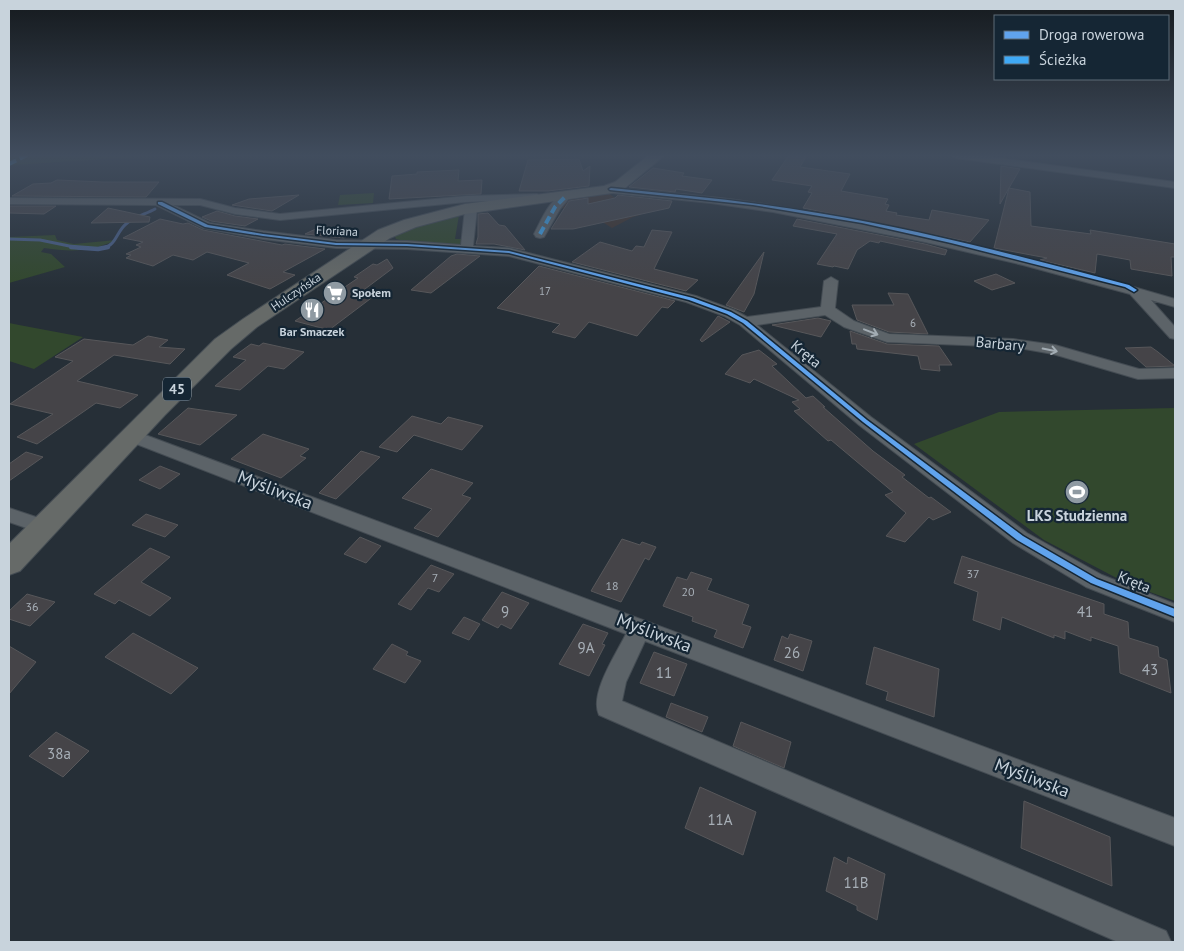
<svg xmlns="http://www.w3.org/2000/svg" width="1184" height="951" font-family="'PT Sans',sans-serif">
<rect width="100%" height="100%" fill="#262f37"/>
<path fill="#3f312a" d="M608 193 640 215 633 217 612 228 583 210 558 208 565 199Z"/>
<path fill="#32482d" d="M9 155H168L13 165 9 164Z
M374 193 373 203 338 205 340 195Z
M459 215 455 239H462L463 242 461 245 404 241 396 239 394 235 410 228Z
M55 235 57 240 74 244 116 240C90 252 72 252 44 248L41 252 51 254 65 267 9 283V237Z
M9 323 19 325 83 337 34 369 9 361Z
M1175 408V601L1130 585 1044 540 914 444 999 412Z"/>
<g fill="none" stroke-linecap="round" stroke-linejoin="round">
<path stroke="#495f88" stroke-width="3" d="M9 239 40 240 79 248
M103 248C117 245 116 232 126 224 134 217 146 214 155 209"/>
<path stroke="#495f88" stroke-width="4.5" d="M71 247 98 249 108 247"/>
</g>
<path fill="#454448" stroke="#57575a" d="M789 155H807L800 167 850 174 841 191 888 199 885 204 889 205 886 211 897 213 896 215 929 220 932 210 989 220 970 242 803 208 812 193 808 192 812 186 772 180Z
M579 159 583 171 590 166 589 186 548 191H519L528 160Z
M1001 166 1020 169 1009 188 1030 192 1031 226 1091 234 1090 230 1175 244V257H1171L1172 276 1131 269 1130 260 1097 254 1095 273 1040 260 1047 258 994 248 1009 188 1000 204Z
M653 168 684 173 682 176 712 180 702 193 676 189 675 192 629 187Z
M459 170 458 181 482 180 481 194 389 199 392 176 417 174V172Z
M57 180 103 182H159L146 197 12 196 33 184 51 183Z
M299 195 272 211 232 205 249 199Z
M618 195 672 201 669 208 573 229H551L569 201 588 198V204L615 198Z
M9 206H56L44 214 9 213Z
M108 208 150 217 149 222 91 223Z
M217 211 235 216 258 219 245 226 211 221 202 217Z
M488 213 499 225 505 226 525 250 494 244H476L478 237V214Z
M160 219 183 224 188 223 203 230 282 245 285 244 325 249 283 272 295 275 270 289 227 275 249 263 207 252 193 260 173 255 153 266 126 258 131 255 126 254 141 247 136 245 143 242 123 238Z
M797 219 925 244 947 250 945 255 880 241 879 243 870 241 857 250 848 269 834 266 833 267 817 264 837 234 793 226Z
M322 226 357 231 344 238 305 234Z
M652 230 672 232 654 269 698 280 686 291 572 262 600 242 632 251 636 246 644 247Z
M764 252 754 294 744 312 726 305Z
M457 254 480 256 431 293 411 290 451 256Z
M387 259 393 268 361 292 374 296 329 330 295 321 358 278 354 277 373 264 377 265Z
M539 266 675 301 668 308 662 307 637 336 589 322 575 338 552 332 560 324 497 308Z
M996 274 1015 283 992 290 974 281Z
M888 293 908 294 928 334 889 332 857 320 852 305H894Z
M718 316 730 322 702 342 700 340Z
M818 318 831 321 821 337 772 325Z
M850 331 887 344 939 346 952 365H939L940 371 921 369 918 356 857 349 856 344H852Z
M148 336 168 340 159 347 185 349 170 364 114 355 77 381 138 395 120 408 96 403 37 444 17 437 53 414 10 404 73 361 55 357 84 339 133 345Z
M263 343 304 352 284 369 268 366 240 390 215 386 246 360 233 357 251 344 259 346Z
M1151 347 1158 352 1175 366 1146 367 1125 348Z
M759 350 777 364 772 366 806 398 813 396 825 407H823L873 451 905 475 902 477 929 498 931 497 951 512 933 520 929 517 905 542 886 536 906 513 885 495 893 492 831 440 828 441 794 411 800 409 792 402 799 400 754 379 750 383 725 374 742 355Z
M188 408 237 415 200 445 158 434Z
M412 416 441 424 448 417 483 426 462 450 414 435 397 452 379 447Z
M263 434 309 449 300 456 306 458 281 478 231 459Z
M361 451 380 457 336 499 319 493Z
M26 452 43 457 9 481V464Z
M160 466 180 474 160 489 139 480Z
M431 469 473 483 462 495 471 498 438 537 414 528 432 509 402 498Z
M146 514 178 525 165 537 132 525Z
M360 537 381 546 366 563 344 554Z
M622 539 640 545 642 542 656 547 649 560 645 558 621 602 591 591Z
M150 548 170 557 141 582 171 598 150 616 119 600 115 604 94 594Z
M962 556 1104 604V614L1128 622 1129 638 1158 647 1159 657 1167 660 1171 693 1120 673 1118 646 1091 637V641L1065 631V639L1054 635V638L1002 617 1000 630 973 620 978 592 954 583Z
M431 565 454 574 439 592 428 588 411 610 398 604Z
M691 572 712 579 707 590 749 605 742 624 751 627 743 648 714 637 717 630 692 621 693 617 663 606 677 577 687 580Z
M502 592 529 603 511 629 501 624 498 628 482 620Z
M27 594 55 602 30 626 9 619V611Z
M464 617 480 624 469 640 452 633Z
M583 624 608 633 602 644 605 645 589 676 559 664Z
M133 633 198 668 171 694 105 657Z
M790 634 812 641 803 671 774 660 782 636 788 639Z
M392 644 408 652 406 655 421 661 405 683 373 669Z
M9 646 36 662 9 694Z
M874 647 939 669 934 717 886 700 888 692 866 684Z
M654 652 687 664 674 696 640 683Z
M671 703 708 717 702 732 666 717Z
M741 722 791 742 784 768 733 746Z
M56 732 89 751 63 777 29 756Z
M700 787 756 812 743 855 685 828Z
M1024 801 1110 837 1112 886 1021 848Z
M834 857 847 864 848 857 885 874 877 920 857 910V906L826 891Z"/>
<g fill="none" stroke-linecap="round" stroke-linejoin="round">
<g stroke="#444c53" stroke-width="2">
<path id="minor" d="M951 155H977L1175 182V188L956 158Z
M607 187C655 192 703 195 750 202 894 223 1036 258 1175 299V307L1151 300 1175 327V339L1170 338 1130 294 1023 265 925 242 773 212 711 203 603 192 602 190 603 188Z
M566 193 571 196 560 209 544 237 540 238 536 237 534 234C541 221 550 197 566 193Z
M537 194 542 197 541 199 466 202 280 220 235 214 200 205H173L210 223 263 231 336 240 407 241 461 245 465 209 471 206 477 209 473 246 509 248 696 296 734 310 747 317 821 307 824 281 831 277 838 281 835 308 854 321 889 334 1013 339 1055 345 1139 369 1175 368V378L1138 379 1053 354 1013 347 887 342 844 327 825 315 757 325 871 417 1027 533 1102 575 1175 604V622L1086 587 1013 543 859 425 740 325 724 316 686 302 509 256 407 249 336 248 263 239 203 228 156 205 9 204V198L200 199 235 208 280 214 466 196Z
M132 430 1175 818V846L645 641 626 682 622 701 1166 931 1171 942H1118L599 715C589 694 616 654 626 634L126 440 123 436 126 432Z
M9 508 51 522 54 527 51 532 44 534 9 522Z"/>
</g>
<g stroke="#444c53" stroke-width="2">
<path id="primary" d="M649 155H665L625 188 612 193 465 214 416 227 390 238 257 327 231 349 165 415 20 571 9 575V544L215 339 243 319 378 230 404 220 465 204 604 186 615 182Z"/>
</g>
<use href="#minor" fill="#5c6368" fill-rule="evenodd"/>
<use href="#primary" fill="#666a68" fill-rule="evenodd"/>
<path stroke="#3fa9f5" stroke-width="4" stroke-dasharray="8 4" stroke-linecap="butt" d="M9 164 27 155
M540 234 555 207 566 196"/>
<g stroke="#152634" stroke-width="3">
<path id="cycleway" d="M611 188C680 195 750 201 818 213 923 230 1026 258 1129 285L1137 290 1134 292 1125 287 951 243 862 223 753 205 610 190 609 189Z
M158 202H162L208 225 263 234 336 243 407 244 509 251 693 298 731 312 747 321 867 420 1023 536 1097 579 1175 609V617L1091 583 1017 540 863 422 743 323 727 314 689 300 509 253 407 246 336 245 263 236 205 227 158 204Z"/>
</g>
<use href="#cycleway" fill="#60a3ed" fill-rule="evenodd"/>
</g>
<defs><path id="oneway-shaft" d="M-6 0H5M1.5-3L5.5 0L1.5 3" fill="none" stroke-width="1.6" stroke-linecap="round" stroke-linejoin="round" transform="scale(1.25)"/></defs>
<g stroke="#a2acb3">
<use href="#oneway-shaft" transform="translate(871 332) rotate(21)"/>
<use href="#oneway-shaft" transform="translate(1050 350) rotate(11)"/>
</g>
<linearGradient id="sky" x2="0" y2="1"><stop stop-color="#151a1e"/><stop offset="0.54" stop-color="#414d5e"/><stop offset="1" stop-color="#414d5e" stop-opacity="0"/></linearGradient>
<rect width="1184" height="288" fill="url(#sky)"/>
<defs>
<g id="supermarket-disc" transform="scale(1.25)"><circle r="9.5" fill="#8f9aa2" stroke="#152634"/><path d="M-6-5.5h2.5l.6 2H6L4.5 2H-2.5L-4.4-4H-6ZM-1.5 3.2a1.3 1.3 0 1 0 .1 0ZM3 3.2a1.3 1.3 0 1 0 .1 0Z" fill="#fff"/></g>
<g id="restaurant-disc" transform="scale(1.25)"><circle r="9.5" fill="#8f9aa2" stroke="#152634"/><path d="M-5-6h1v4h1v-4h1v4h1v-4h1v5L-1.5 .5V6h-2V.5L-5-1ZM5-6V6H3V1.5H1.5Q1.5-4 5-6Z" fill="#fff"/></g>
<g id="stadium-disc" transform="scale(1.25)"><circle r="9.5" fill="#8f9aa2" stroke="#152634"/><path d="M0-5a6.5 5 0 1 0 0 10a6.5 5 0 1 0 0-10ZM-3.5-1.8h7v3.6h-7Z" fill="#fff"/></g>
</defs>
<g fill-rule="evenodd">
<use href="#supermarket-disc" x="335" y="293"/>
<use href="#restaurant-disc" x="312" y="310"/>
<use href="#stadium-disc" x="1077" y="492"/>
</g>
<g text-anchor="middle" stroke-width="4.5" stroke-linejoin="round" paint-order="stroke">
<g font-size="11" fill="#a7afb7">
<text x="545" y="295">17</text>
<text x="913" y="327">6</text>
</g>
<g font-size="12" fill="#c8d3dc" stroke="#152634">
<text transform="translate(337 231) rotate(3)" y="4">Floriana</text>
<text transform="translate(296 292) rotate(-34)" y="4">Hulczyńska</text>
</g>
<g font-size="12" font-weight="bold" fill="#c8d3dc" stroke="#152634" text-anchor="start">
<text x="352" y="297">Społem</text>
<text x="312" y="336" text-anchor="middle">Bar Smaczek</text>
</g>
<g font-size="12" fill="#a7afb7">
<text x="973" y="578">37</text>
<text x="435" y="582">7</text>
<text x="612" y="590">18</text>
<text x="688" y="596">20</text>
<text x="32" y="611">36</text>
</g>
<rect fill="#152634" stroke="#929faa" stroke-width="1" x="163" y="377.5" width="28" height="23" rx="4"/>
<g font-size="14" font-weight="bold" fill="#c8d3dc">
<text x="177" y="394">45</text>
</g>
<g font-size="15" fill="#c8d3dc" stroke="#152634">
<text transform="translate(1000 344) rotate(5)" y="5">Barbary</text>
<text transform="translate(806 354) rotate(39)" y="5">Kręta</text>
<text transform="translate(1134 582) rotate(22)" y="5">Kręta</text>
</g>
<g font-size="15" font-weight="bold" fill="#c8d3dc" stroke="#152634">
<text x="1077" y="521">LKS Studzienna</text>
</g>
<g font-size="15" fill="#a7afb7">
<text x="505" y="617">9</text>
<text x="1085" y="617">41</text>
<text x="586" y="653">9A</text>
<text x="792" y="658">26</text>
<text x="1150" y="675">43</text>
<text x="664" y="678">11</text>
<text x="59" y="759">38a</text>
<text x="720" y="825">11A</text>
<text x="856" y="888">11B</text>
</g>
<g font-size="18" fill="#c8d3dc" stroke="#152634">
<text transform="translate(275 490) rotate(21)" y="6">Myśliwska</text>
<text transform="translate(654 633) rotate(21)" y="6">Myśliwska</text>
<text transform="translate(1032 778) rotate(21)" y="6">Myśliwska</text>
</g>
</g>
<rect width="1184" height="951" fill="none" stroke="#c8d3dc" stroke-width="20"/>
<rect x="994" y="15" width="175" height="65" fill="#152634" stroke="#5d6b77"/>
<rect x="1004" y="31" width="25" height="8" fill="#60a3ed" stroke="#5d6b77"/>
<text x="1039" y="40" font-size="15" fill="#c8d3dc">Droga rowerowa</text>
<rect x="1004" y="56" width="25" height="8" fill="#3fa9f5" stroke="#5d6b77"/>
<text x="1039" y="65" font-size="15" fill="#c8d3dc">Ścieżka</text>
</svg>
